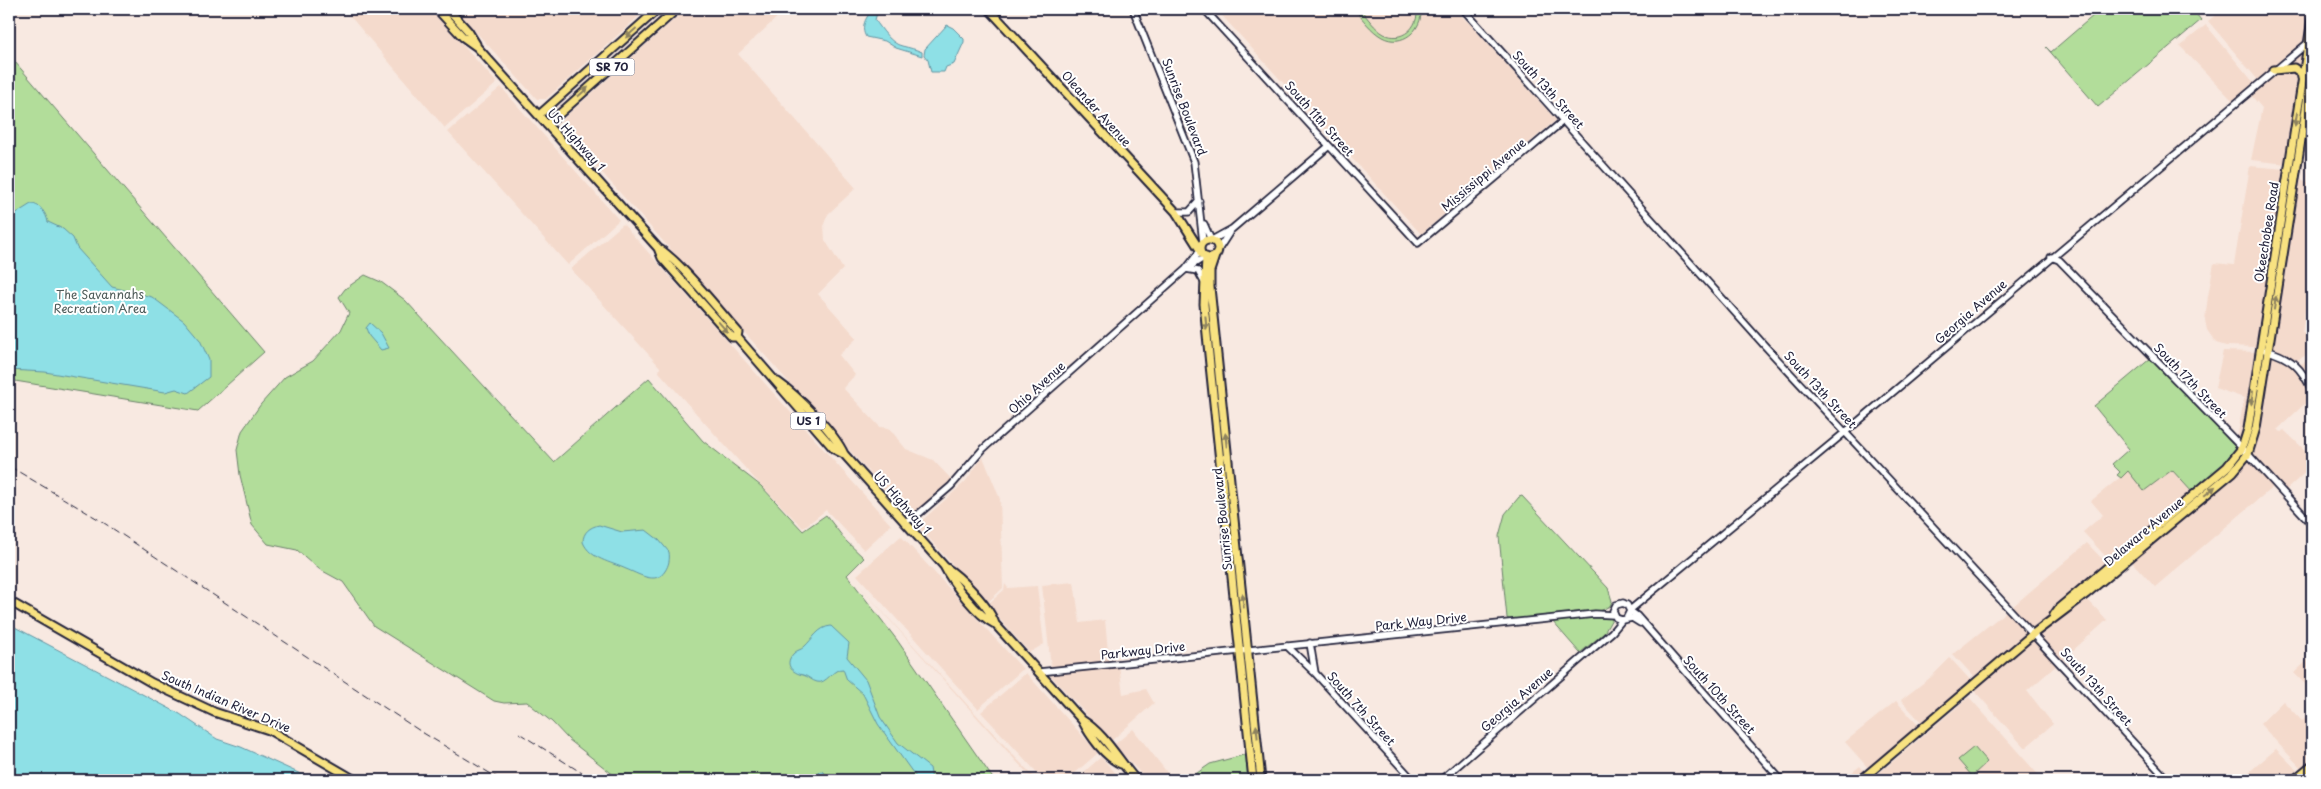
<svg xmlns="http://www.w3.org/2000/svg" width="2321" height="789" font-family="'Playpen Sans',sans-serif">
<rect width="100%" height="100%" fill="#f8e9e1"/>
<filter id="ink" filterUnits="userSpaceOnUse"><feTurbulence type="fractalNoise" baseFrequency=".02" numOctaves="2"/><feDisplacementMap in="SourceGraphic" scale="10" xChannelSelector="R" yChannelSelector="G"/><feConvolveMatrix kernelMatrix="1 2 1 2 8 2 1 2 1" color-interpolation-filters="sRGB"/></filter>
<g filter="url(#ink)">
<path fill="#f4dacc" d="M344 9H430L497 83 445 128Z
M455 9H647L546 99H537Z
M686 9H786L738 54 856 188 828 214 824 224 825 240 843 269 818 294 857 338 839 355 855 375 843 388 880 427 889 428 906 449 933 460 953 481 909 517 564 130 561 123 565 117Z
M1216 9H1453L1470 24 1556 120 1421 234Z
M2223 9H2311L2307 40 2258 80 2208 21Z
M2206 25 2254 83 2233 101 2180 46Z
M2305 48 2286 164 2251 160 2262 108 2250 94Z
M501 87 619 220 568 265 448 132Z
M2250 166 2285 169 2257 347 2226 346 2216 343 2207 330 2205 320 2208 296 2214 263 2234 265Z
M2298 179 2312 183V259L2302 333 2312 335V352L2295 361 2270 349Z
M623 224 891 525 864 550 826 510 803 528 755 479 659 372 660 367 571 269Z
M2223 351 2257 352 2245 428 2241 444 2237 440 2244 398 2215 388Z
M2270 354 2293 365 2304 379 2312 397 2278 429 2281 432 2284 430 2312 457V466L2285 491 2251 453 2259 428Z
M2312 358V385L2299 365Z
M983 457 1000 499 1003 588 987 603 917 525 965 482Z
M2248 458 2274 486 2155 587 2131 561Z
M2172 470 2192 492 2110 561 2083 532 2103 515 2091 501 2128 471Z
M901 536 1023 669 978 709 857 575Z
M2087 543 2107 564 2057 606 2048 619 2034 630 2012 607Z
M852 578 1015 757 1037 780H1034L1016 761Z
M1074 582 1080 623 1105 620 1109 661 1051 668 1042 585Z
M1005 584 1008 588 1037 586 1044 644 1032 651 1029 652 987 605 1004 590Z
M2086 598 2107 620 2061 661 2037 634Z
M2008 610 2030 633 1976 679 1953 654Z
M2033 637 2058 664 2027 691 2053 724 2025 748 1973 689Z
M2312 656V691L2294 673Z
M1950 658 1972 682 1923 724 1901 700 1931 677Z
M1119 665 1123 694 1146 689 1154 703 1111 741 1049 674Z
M1026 673 1098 753 1067 780H1044L981 712Z
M1969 697 2043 780H1871Z
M1896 701 1920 727 1869 769 1845 742Z
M2283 701 2302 721 2312 712V761L2302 769 2260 724Z
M1133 729 1173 780H1147L1114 745Z
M2276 749 2299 772 2289 780H2240Z
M1101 757 1122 780H1075Z
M1860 766 1866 773 1857 780H1843Z"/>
<path fill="#b2dd9a" stroke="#6a806a" d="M1354 9H1360C1367 17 1375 29 1384 34 1402 43 1419 27 1417 9H1421C1423 30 1402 48 1382 37 1371 31 1362 18 1354 9Z
M2101 9H2192L2201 20 2098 107 2046 47 2051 52Z
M9 55 264 352 198 411 15 381 9 387Z
M365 275 381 282 405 300 554 462 649 378 703 441 761 486 803 531 826 515 846 541 864 558 847 575 897 640 994 780H620L568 739 552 722 527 702 504 703 494 701 374 626 343 582 319 569 297 550 268 544 252 525 240 475 237 450 242 431 261 404 285 377 313 361 341 330 349 313 339 297 345 289Z
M2151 358 2238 450 2225 465 2192 492 2172 470 2144 491 2128 471 2121 478 2117 475 2120 472 2112 464 2129 449 2094 406Z
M1522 496 1608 588 1612 601 1610 606 1600 611 1510 620 1507 618 1499 536 1505 514 1519 497Z
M1596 616 1613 617 1604 633 1580 653 1552 621Z
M1974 747 1987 762 1972 776 1958 760Z
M1247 754 1250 780H1187L1210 764Z"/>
<path fill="#8ee0e6" stroke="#6394a2" d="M873 9H878L875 20C881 28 891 44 902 46 910 48 915 49 922 52V56L896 48 885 41 866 37C860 27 866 17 873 9Z
M947 25 953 28 964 39V42L954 64 946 67 944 72H931L928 60 924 55 925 49Z
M31 204C40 204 46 213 48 222L63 229 73 238 77 248 112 287 152 297 184 321 200 340 209 360V377L188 393 176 389 165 392 45 372 9 370V224L15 214Z
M370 323 381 333 389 348 381 350 369 336 366 328Z
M599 525 622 532 646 530 659 540 669 552C670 559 669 565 665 571 656 586 637 573 626 569 611 562 590 559 583 542 583 532 590 527 599 525Z
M9 624 180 714 217 739 241 747 314 780H9Z
M831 626 849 643 847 657 866 680 880 717 898 743 930 768 932 780H918L878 724 863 694 847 680 843 669C833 668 826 685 817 682 812 681 808 676 803 675 792 673 783 664 794 653 797 650 801 650 804 647 813 639 818 627 831 626Z
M820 771 824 772 830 780H812Z"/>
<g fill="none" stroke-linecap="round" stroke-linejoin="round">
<g stroke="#22223b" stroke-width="9">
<path id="minor" d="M1133 9 1194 162 1203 242
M1204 9 1418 243 1563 121
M1463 9 1765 346 2168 780
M1176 212H1189L1199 201
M1204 224 1211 240
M1212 240 1232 229 1329 146
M1218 250 1229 233
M2051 257 2059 260 2248 454 2312 524
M1188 268 1205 257
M1186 269 1198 271 1204 282
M2265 350C2291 357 2302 368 2312 391
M904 522 915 517 951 486 983 449 1186 269 1200 251
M1630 610 1855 424 2309 42
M1630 611 1637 616 1781 780
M1627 617 1630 611 1627 605 1623 603 1616 605 1613 611 1616 618 1622 620 1632 618 1640 623
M1310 643 1315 673 1413 780
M1287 646 1314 672
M1039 672 1595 614 1614 615
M1441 780 1612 632 1622 620"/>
</g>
<g stroke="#22223b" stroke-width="11">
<path id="major" d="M437 9 463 37 477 47 658 248C677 258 721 313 738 332L737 337
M448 9 468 31 476 44
M989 9 1176 212 1200 250
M2274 70 2294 68 2301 73 2302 78
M539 115 658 9
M547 125 677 9
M1200 249a9 9 0 1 1 18 0a9 9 0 1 1-18 0Z
M658 248 662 258 732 337H737L834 449 844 454
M1215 256 1210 271V287L1261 780
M1206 257 1204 304 1210 365 1253 780
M778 382C798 396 834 432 844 454L944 566C953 584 977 615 995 624L1082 720C1106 735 1118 760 1136 780
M945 567C960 576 990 607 995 624
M9 601 152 683 214 712 269 730 355 780
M2054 615 2059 608 2227 467 2242 448 2248 429 2312 19
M1082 720C1090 736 1105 757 1121 764
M1861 780 2033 634 2086 594 2233 472 2248 454 2256 428 2312 70
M2294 780 2312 765"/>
</g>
<use href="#minor" stroke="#fff" stroke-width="5.5"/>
<use href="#major" stroke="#f8e281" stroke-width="7"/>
<path stroke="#22223b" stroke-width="1" stroke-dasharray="8 4" stroke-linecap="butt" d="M9 466 98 519 420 731 501 780
M519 733 593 780"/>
</g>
<defs><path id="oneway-solid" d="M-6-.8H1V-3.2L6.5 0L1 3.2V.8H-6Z" transform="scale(1.25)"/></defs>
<g fill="#8d825e">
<use href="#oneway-solid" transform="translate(631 33) rotate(138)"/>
<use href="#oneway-solid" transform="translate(583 92) rotate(-42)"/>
<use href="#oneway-solid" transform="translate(2296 119) rotate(99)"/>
<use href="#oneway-solid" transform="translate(2275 303) rotate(-81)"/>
<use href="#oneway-solid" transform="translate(1206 323) rotate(85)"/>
<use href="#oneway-solid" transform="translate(723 327) rotate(49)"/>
<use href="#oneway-solid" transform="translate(2252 398) rotate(98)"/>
<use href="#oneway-solid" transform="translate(1226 440) rotate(-96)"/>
<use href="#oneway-solid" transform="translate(2210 491) rotate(-40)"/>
<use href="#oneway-solid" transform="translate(1243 601) rotate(-96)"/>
<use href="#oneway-solid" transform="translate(1257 732) rotate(-96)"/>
</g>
</g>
<g text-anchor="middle" stroke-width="4" stroke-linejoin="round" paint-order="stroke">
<g fill="#fff" stroke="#646476" stroke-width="1">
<rect x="589.5" y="58.5" width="45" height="17" rx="4"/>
<rect x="790.5" y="412.5" width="35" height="17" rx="4"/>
</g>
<g font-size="11" font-weight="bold" fill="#22223b">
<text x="612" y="71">SR 70</text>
<text x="808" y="425">US 1</text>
</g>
<g font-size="12" fill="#22223b" stroke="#fff">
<text transform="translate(1548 90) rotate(48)" y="4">South 13th Street</text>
<text transform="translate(1184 107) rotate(69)" y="4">Sunrise Boulevard</text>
<text transform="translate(1096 109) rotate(48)" y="4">Oleander Avenue</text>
<text transform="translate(1319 119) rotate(48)" y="4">South 11th Street</text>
<text transform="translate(576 140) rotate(48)" y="4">US Highway 1</text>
<text transform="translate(1484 175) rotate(-40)" y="4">Mississippi Avenue</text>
<text transform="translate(2267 232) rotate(-81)" y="4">Okeechobee Road</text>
<text transform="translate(1971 312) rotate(-41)" y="4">Georgia Avenue</text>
<text transform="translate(2190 381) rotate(46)" y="4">South 17th Street</text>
<text transform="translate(1037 388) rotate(-42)" y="4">Ohio Avenue</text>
<text transform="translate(1820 390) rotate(47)" y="4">South 13th Street</text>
<text transform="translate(902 503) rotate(48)" y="4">US Highway 1</text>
<text transform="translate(1223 519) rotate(-96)" y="4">Sunrise Boulevard</text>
<text transform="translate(2144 532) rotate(-40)" y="4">Delaware Avenue</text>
<text transform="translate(1421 622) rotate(-6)" y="4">Park Way Drive</text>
<text transform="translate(1143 651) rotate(-6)" y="4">Parkway Drive</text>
<text transform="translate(2096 687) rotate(48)" y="4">South 13th Street</text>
<text transform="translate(1719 695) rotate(48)" y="4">South 10th Street</text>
<text transform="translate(1517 700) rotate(-41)" y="4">Georgia Avenue</text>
<text transform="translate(226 702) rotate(23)" y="4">South Indian River Drive</text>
<text transform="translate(1361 709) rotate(48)" y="4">South 7th Street</text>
</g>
<g font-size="12" fill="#4d5a58" stroke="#fff">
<text x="100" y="299">The Savannahs<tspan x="100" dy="14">Recreation Area</tspan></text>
</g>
</g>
<rect width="2321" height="789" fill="none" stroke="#fff" stroke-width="30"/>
<rect x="15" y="15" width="2291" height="759" fill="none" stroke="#22223b" stroke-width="2" filter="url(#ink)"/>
</svg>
